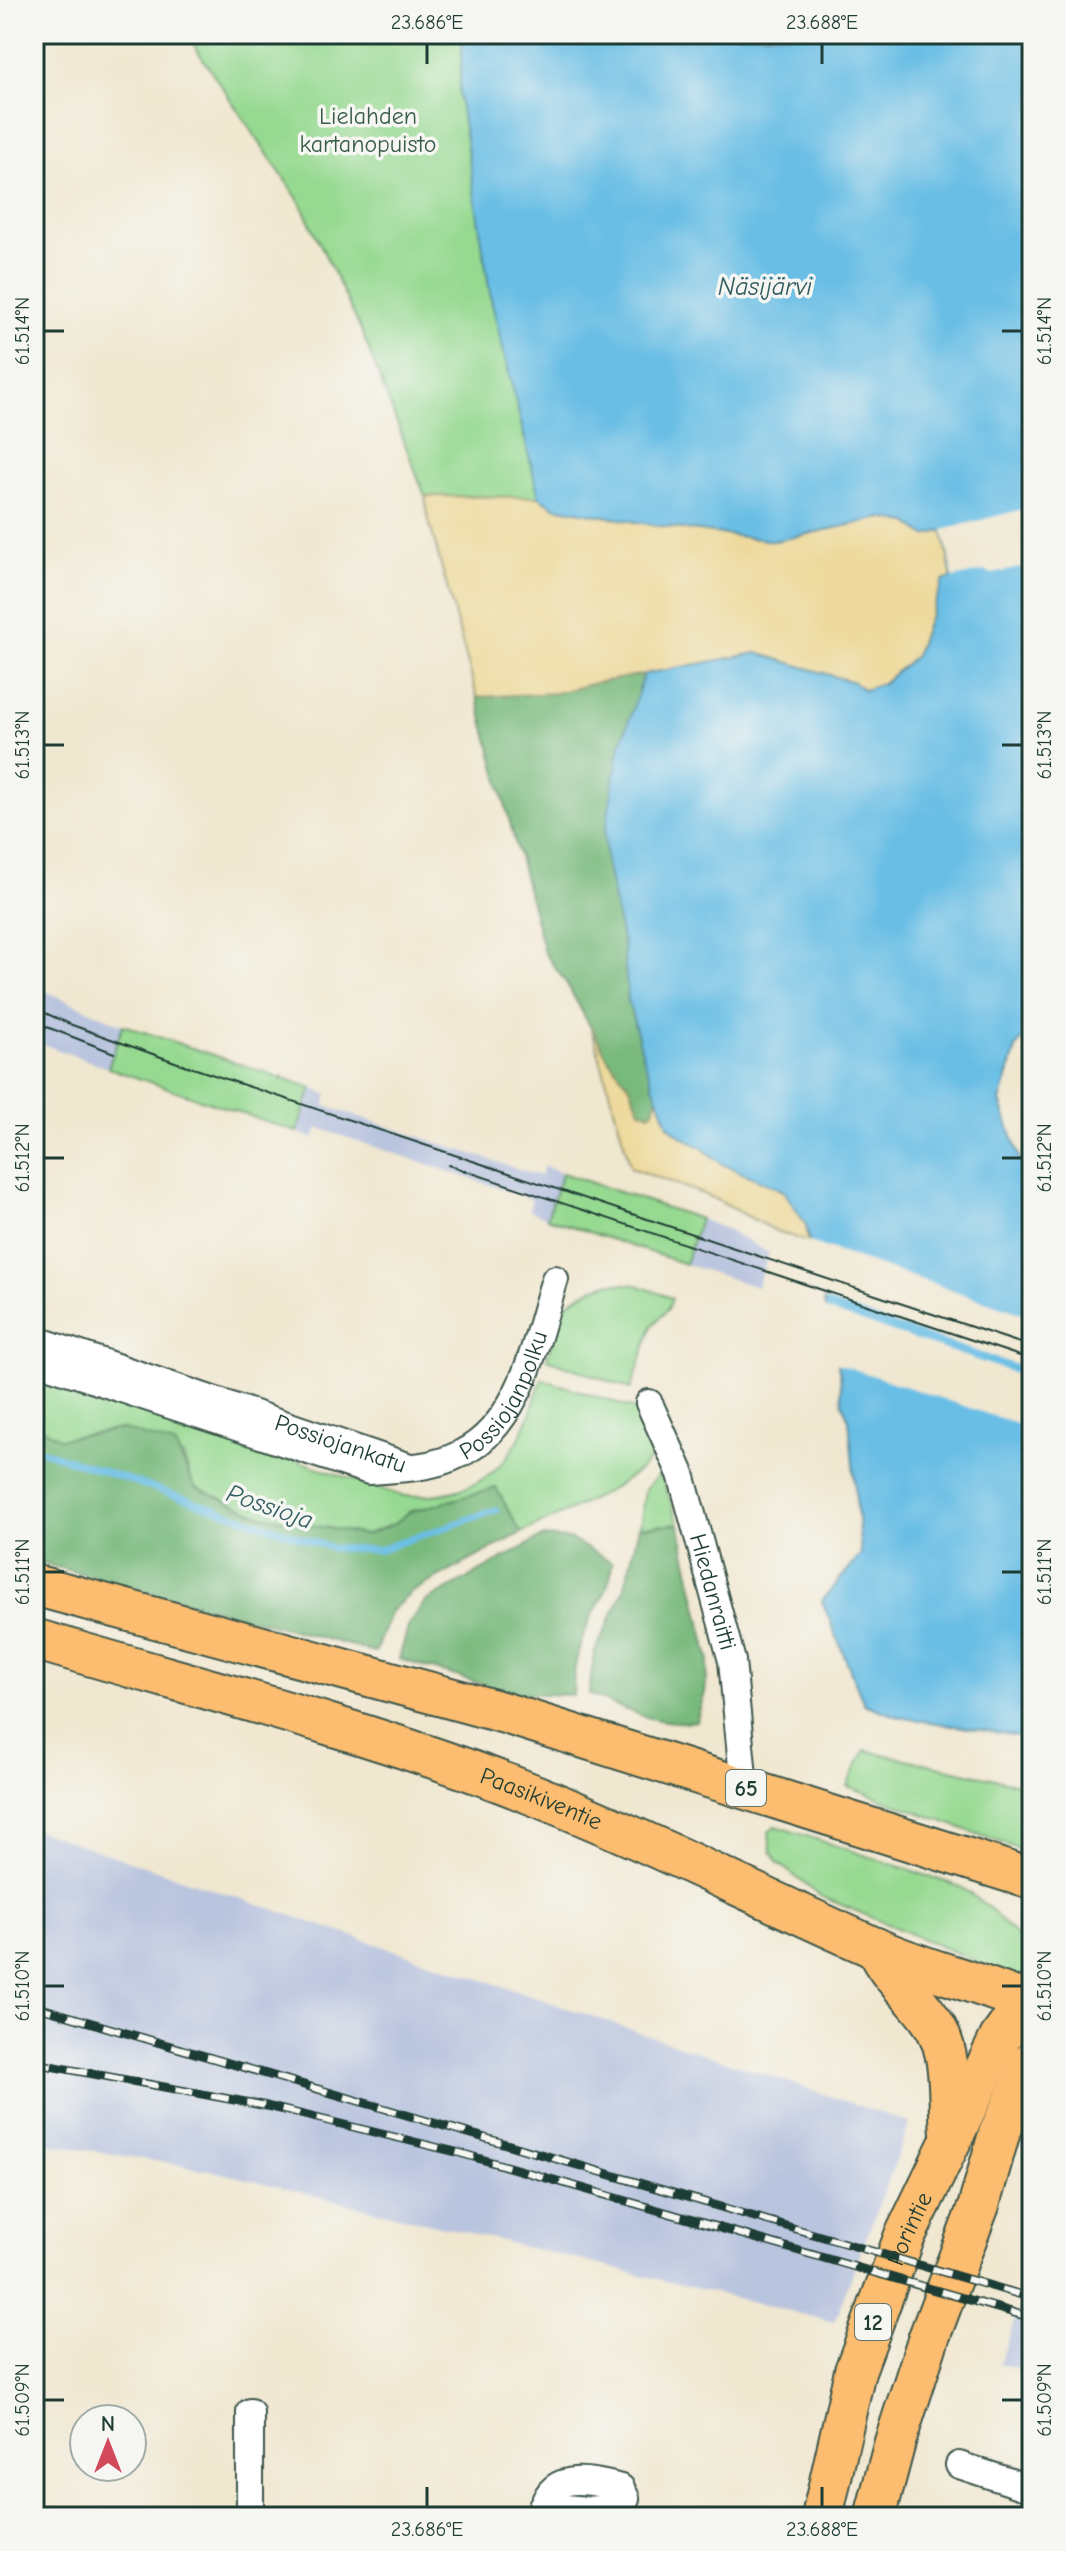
<svg xmlns="http://www.w3.org/2000/svg" width="1066" height="2551" font-family="'Comic Neue',sans-serif">
<rect width="100%" height="100%" fill="#f6f6f2"/>
<filter id="ink" filterUnits="userSpaceOnUse"><feTurbulence type="fractalNoise" baseFrequency=".0125" numOctaves="2"/><feDisplacementMap in="SourceGraphic" scale="16" xChannelSelector="R" yChannelSelector="G"/><feConvolveMatrix kernelMatrix="1 2 1 2 8 2 1 2 1" color-interpolation-filters="sRGB"/></filter>
<filter id="wash" filterUnits="userSpaceOnUse"><feTurbulence type="fractalNoise" baseFrequency=".006" numOctaves="4" result="noise"/><feDisplacementMap in="SourceGraphic" scale="32" xChannelSelector="R" yChannelSelector="G"/><feGaussianBlur stdDeviation="1.8" result="paint"/><feColorMatrix in="noise" values="0 0 0 0 0 0 0 0 0 0 0 0 0 0 0 0 0 1.4 0 .05"/><feComposite in="paint" operator="in"/></filter>
<g filter="url(#wash)">
<rect width="100%" height="100%" fill="#f0e7d0"/>
<path fill="#b9c4de" d="M34 986 123 1025 108 1068 34 1041Z
M312 1088 328 1095 325 1106 540 1176 544 1166 562 1173 547 1218 529 1210 532 1199 318 1128 314 1139 297 1132Z
M700 1219 725 1229 769 1253 757 1287 685 1264Z
M34 1829 910 2123 834 2322 209 2170 34 2141Z
M1032 2272V2372L999 2364Z"/>
<path fill="#96d991" stroke="#5a8b62" stroke-width="2" d="M186 34H463L459 96 491 299 539 497 425 496 362 332 300 202Z
M123 1025 312 1088 297 1132 108 1068Z
M562 1173 700 1219 685 1264 547 1218Z
M608 1283 637 1285 672 1298 668 1309 652 1326 631 1389 547 1359C560 1311 558 1300 608 1283Z
M34 1372 402 1496C450 1497 489 1489 516 1444 528 1425 534 1400 542 1379L633 1408C645 1422 652 1439 652 1458 622 1491 561 1513 521 1533L496 1488 410 1512 394 1524 365 1535 259 1515 194 1487 183 1456 122 1429 60 1439 34 1423Z
M660 1473 679 1524 640 1527 645 1489Z
M865 1750 1032 1787V1854L847 1786Z
M776 1826 961 1887 987 1906 1020 1940 1025 1946 1026 1971 1020 1977 1011 1976 820 1896 777 1862 771 1851 769 1832Z"/>
<path fill="#78b97b" stroke="#4c7b58" stroke-width="2" d="M644 674 618 754 606 861 623 944 628 1000 645 1063 658 1097 654 1111 650 1114 640 1110 629 1085 608 1059 567 984 544 952 477 697 555 693 595 683Z
M34 1423 60 1439 122 1429 175 1445 195 1487 259 1515 365 1535 394 1524 409 1512 496 1488 521 1533 413 1591 391 1611 375 1652 34 1561Z
M679 1524 709 1659 705 1693 696 1721C658 1727 623 1709 589 1694L594 1654 624 1590 639 1527Z
M542 1537 570 1539 612 1562C611 1592 599 1600 587 1626 577 1649 573 1670 573 1695L513 1693 399 1659 409 1624 425 1602Z"/>
<path fill="#eeda9e" stroke="#868c69" stroke-width="2" d="M425 496 539 497 555 507 653 525 775 541 882 518 908 523 926 536 943 530 953 578 943 581 915 656 883 683 865 690 853 682 757 653 595 683 555 693 477 697 429 521Z
M591 1026 608 1059 629 1085 640 1110 650 1114 654 1111 658 1097 668 1125 679 1135 701 1147 722 1164 785 1191 806 1225 808 1242 776 1231 711 1197 631 1168Z"/>
<path fill="#69bee5" stroke="#447e8c" stroke-width="2" d="M463 34H1032V1037L1022 1040 1017 1046 1000 1101 1027 1180 1032 1213V1738L899 1717 864 1704 822 1601 861 1554 849 1420 842 1402 840 1373 806 1225 784 1191 722 1164 701 1147 679 1135 668 1125 645 1063 628 1000 623 944 606 861 605 833 618 754 644 674 757 653 853 682 864 690 883 683 915 656 943 581 952 578 943 530 926 536 908 523 882 518 775 541 653 525 555 507 539 497 491 299 459 96Z"/>
<path fill="#f0e7d0" d="M1031 507 1032 565 993 574 985 571 953 578 943 530Z
M803 1240 1032 1317V1370L818 1298Z
M820 1308 1032 1379V1429L833 1362Z"/>
<g fill="none" stroke-linecap="round" stroke-linejoin="round">
<path stroke="#69bee5" stroke-width="7" d="M34 1448 332 1548 378 1550 496 1510"/>
</g>
</g>
<g filter="url(#ink)">
<g fill="none" stroke-linecap="round" stroke-linejoin="round">
<g stroke="#3e564b" stroke-width="30">
<g id="minor">
<path id="s1" d="M34 1339 407 1466"/>
<path id="s2" d="M34 1360 369 1471C399 1469 433 1468 460 1454 522 1424 536 1339 555 1279"/>
<path id="s3" d="M649 1403 681 1474 732 1661 744 1787"/>
<path d="M250 2412V2517"/>
<path d="M959 2465 1032 2489"/>
<path d="M541 2517C547 2470 586 2479 621 2488L626 2498 620 2507 587 2510 542 2506"/>
</g>
</g>
<g stroke="#3e564b" stroke-width="44">
<g id="highway">
<path d="M34 1585 505 1713 1032 1879"/>
<path id="s4" d="M34 1639C185 1684 337 1722 485 1776 618 1825 744 1890 873 1947 924 1970 981 1982 1032 2005"/>
<path d="M876 1948C891 1981 919 1998 936 2028 953 2058 948 2100 951 2133"/>
<path id="s5" d="M822 2517 855 2371 904 2238 1000 2038 1032 1993"/>
<path d="M875 2517 895 2442 928 2340 979 2205 999 2134 1032 2062"/>
</g>
</g>
<use href="#minor" stroke="#fff" stroke-width="26"/>
<use href="#highway" stroke="#fcbd6f" stroke-width="40"/>
<path stroke="#1f3d34" stroke-width="2" d="M34 1008 72 1025 175 1062 1032 1347
M34 1022 114 1053
M448 1165 1032 1360"/>
<g stroke="#1f3d34" stroke-width="9">
<path id="rail" d="M34 2006 1032 2298
M34 2063 267 2106 460 2153 1032 2318"/>
</g>
<use href="#rail" stroke="#f6f6f2" stroke-width="6" stroke-dasharray="18" stroke-linecap="butt"/>
</g>
</g>
<path fill="none" stroke="#1f3d34" stroke-width="3" d="M427 44V64M822 44V64M44 331H64M1002 331H1022M44 745H64M1002 745H1022M44 1158H64M1002 1158H1022M44 1572H64M1002 1572H1022M44 1986H64M1002 1986H1022M44 2400H64M1002 2400H1022M427 2487V2507M822 2487V2507"/>
<g text-anchor="middle" stroke-width="7" stroke-linejoin="round" paint-order="stroke">
<g fill="#f6f6f2" stroke="#60746d" stroke-width="2">
<rect x="726" y="1770" width="40" height="36" rx="6"/>
<rect x="855" y="2304" width="36" height="36" rx="6"/>
</g>
<g font-size="22" font-weight="bold" fill="#1f3d34">
<text x="746" y="1796">65</text>
<text x="873" y="2330">12</text>
</g>
<g font-size="24" fill="#375c47" stroke="#f6f6f2">
<text x="368" y="124">Lielahden<tspan x="368" dy="28">kartanopuisto</tspan></text>
</g>
<g font-size="24" fill="#1f3d34" stroke="#f6f6f2">
<text dy="8" stroke="none"><textPath href="#s2" startOffset="522">Possiojanpolku</textPath></text>
<text dy="8" stroke="none"><textPath href="#s1" startOffset="324">Possiojankatu</textPath></text>
<text dy="8" stroke="none"><textPath href="#s3" startOffset="200">Hiedanraitti</textPath></text>
<text dy="8" stroke="none"><textPath href="#s4" startOffset="532">Paasikiventie</textPath></text>
<text dy="8" stroke="none"><textPath href="#s5" startOffset="302">Porintie</textPath></text>
</g>
<g font-size="26" font-style="italic" fill="#325d60" stroke="#f6f6f2">
<text x="765" y="295">Näsijärvi</text>
<text transform="translate(270 1506) rotate(19)" y="9">Possioja</text>
</g>
</g>
<rect width="1066" height="2551" fill="none" stroke="#f6f6f2" stroke-width="88"/>
<g transform="translate(108 2443)"><circle r="38" fill="#f6f6f2" stroke="#a0aca6" stroke-width="2"/>
<path d="M0-6L14 30L0 20L-14 30Z" fill="#d1495b"/>
<text y="-12" font-size="22" font-weight="bold" text-anchor="middle" fill="#1f3d34">N</text>
</g>
<rect x="44" y="44" width="978" height="2463" fill="none" stroke="#1f3d34" stroke-width="3"/>
<g font-size="20" text-anchor="middle" fill="#1f3d34">
<text x="427" y="29">23.686°E</text>
<text x="822" y="29">23.688°E</text>
<text transform="translate(22 331) rotate(-90)" y="7">61.514°N</text>
<text transform="translate(1044 331) rotate(-90)" y="7">61.514°N</text>
<text transform="translate(22 745) rotate(-90)" y="7">61.513°N</text>
<text transform="translate(1044 745) rotate(-90)" y="7">61.513°N</text>
<text transform="translate(22 1158) rotate(-90)" y="7">61.512°N</text>
<text transform="translate(1044 1158) rotate(-90)" y="7">61.512°N</text>
<text transform="translate(22 1572) rotate(-90)" y="7">61.511°N</text>
<text transform="translate(1044 1572) rotate(-90)" y="7">61.511°N</text>
<text transform="translate(22 1986) rotate(-90)" y="7">61.510°N</text>
<text transform="translate(1044 1986) rotate(-90)" y="7">61.510°N</text>
<text transform="translate(22 2400) rotate(-90)" y="7">61.509°N</text>
<text transform="translate(1044 2400) rotate(-90)" y="7">61.509°N</text>
<text x="427" y="2536">23.686°E</text>
<text x="822" y="2536">23.688°E</text>
</g>
</svg>
